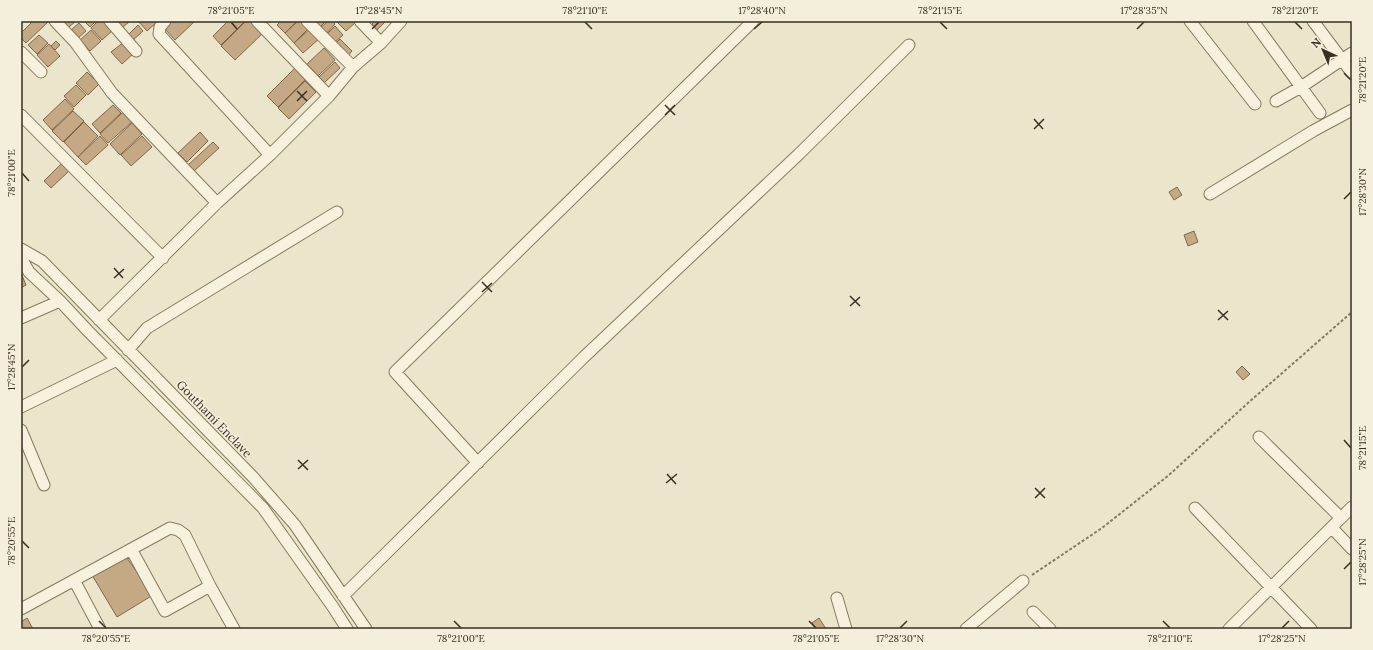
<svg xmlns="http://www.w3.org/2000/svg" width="1373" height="650" font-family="Lora,serif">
<rect width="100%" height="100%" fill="#ebe6cb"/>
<path fill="#c5a884" stroke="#836748" d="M33 21H49L26 43 21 38V33Z
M63 21H76L69 27Z
M84 21H96L90 27Z
M98 21H104L113 30 102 40 91 28Z
M117 21H130L123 27Z
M138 21H158L147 31Z
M171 21H195L175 40 164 28Z
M228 21H245L221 45 213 36Z
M246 21H254L264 32 235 60 221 46Z
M281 21H297L285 33 277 25Z
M298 21H305L311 26 294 43 285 33Z
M316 21H326L319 28 314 23Z
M328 21H332L335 24 325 35 319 29Z
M336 21H355L356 22 346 31Z
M375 21H386L377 30 372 24Z
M79 23 86 31 78 38 71 30Z
M138 25 143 31 133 40 128 35Z
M335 26 343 35 333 44 325 36Z
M311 28 320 38 303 53 294 43Z
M91 30 101 41 90 51 80 40Z
M39 35 48 43 37 54 28 45Z
M340 39 352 51 347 57 334 45Z
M56 41 60 45 55 50 51 46Z
M124 42 134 53 122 64 111 52Z
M49 44 60 56 48 67 37 55Z
M324 48 335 60 318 76 307 64Z
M335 62 340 68 324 83 319 77Z
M295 68 306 79 278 107 267 96Z
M87 72 99 84 88 95 76 83Z
M305 81 316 92 289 119 278 108Z
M76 85 86 95 74 107 64 96Z
M65 99 74 109 52 130 43 120Z
M113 105 121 113 100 133 92 124Z
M73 111 84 121 63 142 52 131Z
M123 112 132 122 108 143 100 134Z
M84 122 98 136 78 157 64 142Z
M132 123 142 134 120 155 110 144Z
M200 132 208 141 187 162 178 153Z
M100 136 108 145 86 165 78 157Z
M142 136 152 147 131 166 121 155Z
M213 142 219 148 194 171 188 165Z
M62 163 69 171 51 188 44 181Z
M1177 187 1182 195 1174 200 1169 192Z
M1194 231 1198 242 1188 246 1184 235Z
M21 273 26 285 21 288Z
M1242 366 1250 374 1243 380 1236 372Z
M127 558 153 595 117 617 92 575Z
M27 618 33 629H21V622Z
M819 618 826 629H816L812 623Z"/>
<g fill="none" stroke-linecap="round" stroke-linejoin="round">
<g stroke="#867a60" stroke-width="13">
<path id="minor" d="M55 21 75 42 112 93 217 203
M110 21 136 51
M165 21 160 27 159 34 270 155
M257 21 329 96
M307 21 353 67
M360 21 381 43
M1190 21 1255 104
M1253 21 1320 113
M1313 21 1352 73
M21 52 41 72
M1276 101 1301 87 1352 53
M21 115 163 258
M1210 194 1313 131 1352 110
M21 249 42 261 253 477 295 525 366 629
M21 258 29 272 60 301 88 331 263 508 333 607 347 629
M21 318 60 301
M99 320 217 203 270 155 329 96 353 67 381 43 401 21
M128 350 147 328 337 212
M21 407 117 360
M21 430 44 485
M1259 437 1341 518
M478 463 395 372 753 21
M1195 508 1311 629
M1332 528 1352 549
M131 549 165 611 210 586
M74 580 100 629
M343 596 584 357 799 154 909 45
M837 598 846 629
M21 609 170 528 178 530 185 535 210 586 234 629
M1033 612 1050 629
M966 629 1023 581
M1229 629 1352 507"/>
</g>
<path stroke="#867a60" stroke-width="2" stroke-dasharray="3 2" stroke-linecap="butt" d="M1032 575 1102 528 1169 475 1249 402 1352 312"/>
<use href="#minor" stroke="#f6f2dd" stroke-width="11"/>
</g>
<path fill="none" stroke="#383022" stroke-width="1.5" d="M231 22 237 29M585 22 592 29M940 22 947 29M1295 22 1302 29M372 29 379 22M754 29 762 22M1137 29 1144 22M1344 73 1351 80M297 91 307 101M297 101 307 91M665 105 675 115M665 115 675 105M1034 119 1043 129M1034 129 1044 119M22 173 29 181M1344 199 1351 192M114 268 123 278M114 278 124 269M482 282 492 292M482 292 492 283M850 296 860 306M850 306 860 297M1218 310 1228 320M1218 320 1228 311M22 367 29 360M1344 440 1351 448M298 460 308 470M298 469 308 460M667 474 676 484M666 483 677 474M1035 488 1045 498M1035 498 1045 488M22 541 29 548M1344 569 1351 562M99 621 106 628M454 621 461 628M809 621 816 628M1163 621 1170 628M900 628 907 621M1282 628 1289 621"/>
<g text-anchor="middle" stroke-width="3" stroke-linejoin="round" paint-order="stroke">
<g font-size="12" fill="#383022" stroke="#f3efda">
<text transform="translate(214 419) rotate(46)" y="4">Gouthami Enclave</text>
</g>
</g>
<rect width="1373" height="650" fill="none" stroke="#f3efda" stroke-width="44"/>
<g transform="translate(1323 50) rotate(316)" stroke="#f3efda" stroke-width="3" paint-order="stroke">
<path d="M0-3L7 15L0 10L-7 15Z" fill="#383022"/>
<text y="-6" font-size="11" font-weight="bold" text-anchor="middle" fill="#383022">N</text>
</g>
<rect x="22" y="22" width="1329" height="606" fill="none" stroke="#383022" stroke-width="1.5"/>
<g font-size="10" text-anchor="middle" fill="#383022">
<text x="231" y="14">78°21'05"E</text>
<text x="379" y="14">17°28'45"N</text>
<text x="585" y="14">78°21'10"E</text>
<text x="762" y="14">17°28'40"N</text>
<text x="940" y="14">78°21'15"E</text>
<text x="1144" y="14">17°28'35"N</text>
<text x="1295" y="14">78°21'20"E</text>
<text transform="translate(1362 80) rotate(-90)" y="4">78°21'20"E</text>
<text transform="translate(11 173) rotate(-90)" y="4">78°21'00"E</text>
<text transform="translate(1362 192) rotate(-90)" y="4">17°28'30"N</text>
<text transform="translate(11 367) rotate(-90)" y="4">17°28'45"N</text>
<text transform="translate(1362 448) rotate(-90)" y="4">78°21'15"E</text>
<text transform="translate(11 541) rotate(-90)" y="4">78°20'55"E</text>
<text transform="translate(1362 562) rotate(-90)" y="4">17°28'25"N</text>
<text x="106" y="642">78°20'55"E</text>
<text x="461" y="642">78°21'00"E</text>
<text x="816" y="642">78°21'05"E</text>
<text x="900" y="642">17°28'30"N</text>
<text x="1170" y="642">78°21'10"E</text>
<text x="1282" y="642">17°28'25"N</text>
</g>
</svg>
